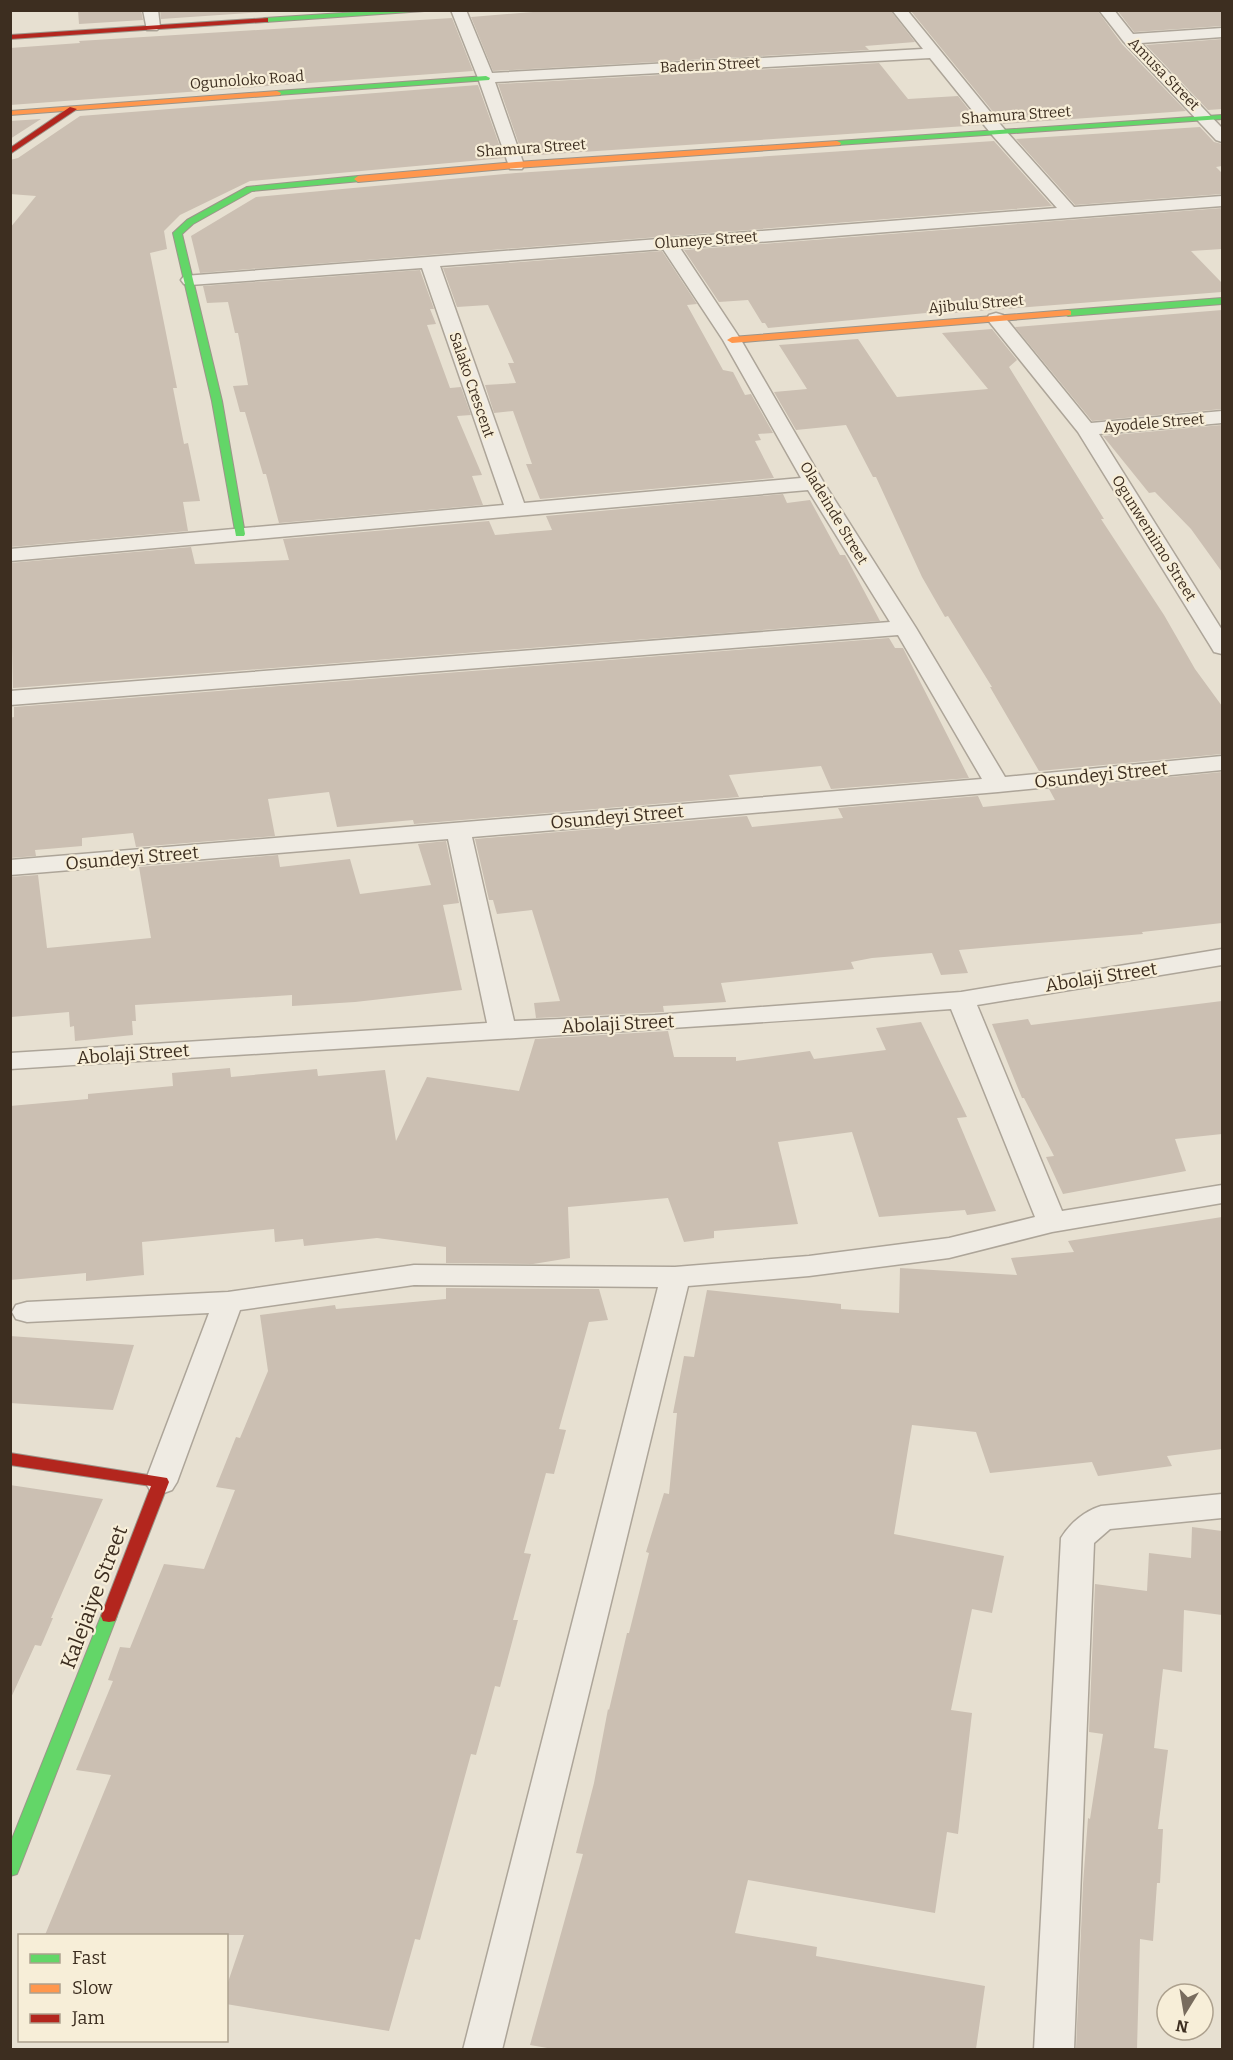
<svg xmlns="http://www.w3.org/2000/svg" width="1233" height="2060" font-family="Bitter,serif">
<rect width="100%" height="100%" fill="#e7e0d1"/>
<path fill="#cbbfb2" d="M78 10H141L143 20 79 24Z
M160 10H293L161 19Z
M558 10H890L915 42 865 46 869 50 493 71 471 17Z
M910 10H1097L1122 44 1186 111 1003 124Z
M1117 10H1222V26L1134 32Z
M452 18 473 71 10 105V48L80 43 79 41Z
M1222 39V109L1208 110 1146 45Z
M879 63 908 99 958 96 981 125 523 156 498 84Z
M478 85 504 158 250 181 180 215 164 231 167 249 150 253 177 388H173L184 444 188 443 200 501 183 502 188 531 10 547V228L36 196 10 194V160L18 158 80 116Z
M41 119 10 139V121Z
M1200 127 1214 142 1222 144V166L1216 167 1222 173V194L1075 205 1016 139Z
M994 141 1052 206 200 273 191 236 256 197 516 173Z
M1222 208V249L1191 251 1222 283V292L928 315 926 313 768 328 765 323H762L748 300 719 302 684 250Z
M662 251 697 304 687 305 723 370 733 372 745 395 751 394 773 433 758 434 761 440 755 441 774 478 540 499 526 464H532L513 411 494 413 485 385 516 383 508 363H514L488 305 457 307 443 268Z
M420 270 434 309H430L436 324 427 325 450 388 461 387 471 415 457 416 482 475 472 476 483 505 279 523 266 474H263L245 412H240L233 386 248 385 238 333H235L228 302 207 303 203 286Z
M1222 310V409L1092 421 1015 327Z
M992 329 1017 360 1009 367 1104 519H1101L1164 615 1195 669 1222 706V754L1039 771 990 687H992L948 616 945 617 922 577 876 477H873L846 425 796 430 774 392 807 389 779 345 858 339 897 397 988 389 942 333Z
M1222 425V572L1191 529 1155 492 1149 493 1103 436Z
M783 494 787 503 810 500 840 555H845L880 621 13 688 10 563 191 547 195 564 289 560 283 539 489 521 495 535 552 530 546 516Z
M889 638 895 648H903L969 778 831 789 821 766 729 775 739 797 414 824 413 820 337 827 329 792 268 799 275 836 136 847 133 833 82 838V846L35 850 36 856 10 858V718L14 717V707Z
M1222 772V923L1142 932 1143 934 959 950 968 973 941 975 932 953 872 958 851 962 854 969 721 983 726 1002 663 1006 664 1012 536 1018 534 1003 560 1001 532 910 497 914 493 900H489L475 839 747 816 752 827 843 818 838 808 978 796 983 807 1055 800 1049 789Z
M446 841 459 903 443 905 462 990 355 1002 292 1006V995L135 1005 136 1021H132L133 1035 75 1041 74 1026 70 1027 69 1012 11 1017 10 877 38 875 47 948 151 938 139 867 278 855 280 867 350 859 360 894 431 885 418 844Z
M1222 1001V1134L1175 1139 1186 1171 1063 1194 1046 1157 1054 1156 1024 1098H1022L992 1024 1028 1019 1031 1025Z
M921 1022 967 1117 957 1118 996 1211 967 1215 965 1210 879 1217 852 1132 778 1142 798 1224 714 1231V1238L684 1242 668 1198 568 1207 570 1258 533 1264 446 1263V1247L377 1238 304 1246 303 1239 275 1242 274 1229 142 1242 144 1275 86 1281V1273L10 1280V1106L88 1099V1094L173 1086 172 1073 230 1068 231 1077 317 1069 318 1076 385 1070 396 1141 427 1077 519 1091 535 1039 668 1031 674 1057H736V1061L810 1051 814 1059 886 1050 876 1028Z
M1222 1217V1449L1167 1456 1172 1466 1098 1476 1092 1462 990 1473 976 1432 912 1425 894 1534 1004 1556 992 1613 972 1609 951 1710 972 1713 958 1834 947 1832 935 1913 748 1880 735 1933 817 1947 816 1956 985 1986 976 2049H553L530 2045 583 1854 576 1853 594 1783 608 1709 609 1710 627 1633H629L649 1553 646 1552 664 1493 669 1494 677 1413H673L684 1356 694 1357 707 1290 841 1304V1309L899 1313 900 1268 1017 1275 1011 1258 1074 1252 1068 1241Z
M446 1288 599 1289 608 1320 589 1322 559 1429 566 1430 554 1474 546 1473 524 1553 531 1554 513 1620H518L500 1687 495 1686 476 1755 471 1754 420 1940 415 1939 389 2031 226 2004V1988L244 1935H45L111 1775 76 1770 113 1681 108 1680 120 1647 130 1648 164 1564 204 1569 235 1490 216 1487 236 1437 240 1438 268 1371 260 1315 335 1305 336 1309 446 1299Z
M10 1336 134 1345 113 1410 10 1403Z
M10 1485 103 1499 51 1618H53L41 1646 35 1645 10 1700Z
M1192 1527 1222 1531V1615L1184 1610 1182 1672 1163 1669 1154 1748 1168 1750 1158 1829H1163L1160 1883H1157L1153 1941 1140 1939 1137 2049 1076 2048 1083 1884 1088 1818 1090 1819 1103 1734 1089 1732 1095 1584 1147 1591 1149 1553 1191 1558Z"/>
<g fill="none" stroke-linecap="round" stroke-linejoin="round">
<g stroke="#ada599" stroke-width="3">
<path id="street" d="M143 10H158L160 27 157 30H147Z
M451 10H466L492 73 923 49 892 10H907L1005 130 1074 207 1222 196V206L680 248 741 340 824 483 916 628 1005 777 1222 756V770L998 792 472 837 514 1021 655 1015 961 992 1222 949V965L977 1005 1062 1211 1222 1185V1203L1052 1232 949 1258 809 1276 688 1286 502 2050H463L658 1287 414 1285 240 1310 177 1482 172 1490 161 1494 150 1490 145 1482 209 1313 27 1322 16 1319 12 1312 16 1305 27 1302 228 1292 414 1265 675 1267 809 1256 949 1238 1035 1217 951 1009C638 1032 324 1049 10 1069V1053L487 1023 448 839 10 875V860L982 779 898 635 10 705V691L890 622 808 490 10 561V549L504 505 422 268 190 285 184 284 181 280 184 276 1057 208 993 136 930 58 495 82 524 165 522 169H510L478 78ZM663 249 723 340 801 478 524 503 440 266Z
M1099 10H1114L1133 34 1222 28V37L1141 43 1222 128V142L1216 140 1124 42Z
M996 313 1003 315 1091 423 1222 411V423L1099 434 1222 630V654L1214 652 1211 647 1078 432 987 319 989 315Z
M1222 1494V1518L1110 1529 1094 1543 1074 2050H1034L1061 1538C1070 1523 1085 1511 1101 1506Z"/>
</g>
<g stroke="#9c958a" stroke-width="2">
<path id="fast" d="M389 10H439L265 22 261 20 265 18Z
M486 76 490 78 489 80 277 95 273 93 277 91Z
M1222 115V119L837 145 833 143 837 141Z
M358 176 361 177V181L252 191 193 224 182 234 222 401 245 534 244 536H236L212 401 173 233 187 220 247 187Z
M1222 298V304L1068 316 1063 313 1068 310Z
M109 1610 115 1611 117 1616 19 1869 17 1874 10 1876V1844L101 1616 103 1611Z"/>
</g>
<g stroke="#9c958a" stroke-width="2">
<path id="slow" d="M277 91 281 93 280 95 10 115V111Z
M837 141 841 143 840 145 516 168 358 182 354 179 358 176 516 162Z
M1068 310 1071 311V315L732 343 727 340 732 337Z"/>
</g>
<g stroke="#9c958a" stroke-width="2">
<path id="jam" d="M268 18V22H265L10 39V35Z
M70 107 77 109 10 154V148Z
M10 1453 167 1478 169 1482 115 1621 109 1622 103 1621 101 1616 151 1486 10 1465Z"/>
</g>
<use href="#street" fill="#efebe3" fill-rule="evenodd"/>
<use href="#fast" fill="#63d668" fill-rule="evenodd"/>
<use href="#slow" fill="#ff974d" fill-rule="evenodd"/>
<use href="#jam" fill="#b3261e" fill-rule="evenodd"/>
</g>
<g text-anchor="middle" stroke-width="4.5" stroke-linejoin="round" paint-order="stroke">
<g font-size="15" fill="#3d2e20" stroke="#f7eed8">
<text transform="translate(710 65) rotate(-3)" y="5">Baderin Street</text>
<text transform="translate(1164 74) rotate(46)" y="5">Amusa Street</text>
<text transform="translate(247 80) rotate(-4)" y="5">Ogunoloko Road</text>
<text transform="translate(1016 115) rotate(-4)" y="5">Shamura Street</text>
<text transform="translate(531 148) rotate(-4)" y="5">Shamura Street</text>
<text transform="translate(706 240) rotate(-4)" y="5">Oluneye Street</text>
<text transform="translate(976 304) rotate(-5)" y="5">Ajibulu Street</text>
<text transform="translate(472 385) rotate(71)" y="5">Salako Crescent</text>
<text transform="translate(1154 423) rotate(-5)" y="5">Ayodele Street</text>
<text transform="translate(834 513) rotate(59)" y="5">Oladeinde Street</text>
<text transform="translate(1154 538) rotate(58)" y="5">Ogunwemimo Street</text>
</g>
<g font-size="18" fill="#3d2e20" stroke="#f7eed8">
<text transform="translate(1101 775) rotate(-6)" y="6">Osundeyi Street</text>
<text transform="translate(617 817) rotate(-5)" y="6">Osundeyi Street</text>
<text transform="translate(132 858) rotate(-5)" y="6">Osundeyi Street</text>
<text transform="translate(1101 977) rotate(-9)" y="6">Abolaji Street</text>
<text transform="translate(618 1024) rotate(-3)" y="6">Abolaji Street</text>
<text transform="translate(133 1054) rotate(-4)" y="6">Abolaji Street</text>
</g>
<g font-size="21" fill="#3d2e20" stroke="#f7eed8">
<text transform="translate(94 1597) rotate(-69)" y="7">Kalejaiye Street</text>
</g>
</g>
<rect width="1233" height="2060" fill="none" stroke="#3d2e20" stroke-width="24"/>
<rect x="18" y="1934" width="210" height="108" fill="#f7eed8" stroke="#ada18e" stroke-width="1.5"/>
<rect x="30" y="1954" width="30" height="9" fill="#63d668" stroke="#ada18e" stroke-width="1.5"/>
<text x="72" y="1964" font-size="18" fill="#3d2e20">Fast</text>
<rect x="30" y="1984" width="30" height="9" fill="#ff974d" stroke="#ada18e" stroke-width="1.5"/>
<text x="72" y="1994" font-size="18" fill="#3d2e20">Slow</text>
<rect x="30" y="2014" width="30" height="9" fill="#b3261e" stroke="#ada18e" stroke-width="1.5"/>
<text x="72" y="2024" font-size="18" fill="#3d2e20">Jam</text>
<g transform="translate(1185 2012) rotate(191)"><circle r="28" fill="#f7eed8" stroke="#ada18e" stroke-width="1.5"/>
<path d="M0-4.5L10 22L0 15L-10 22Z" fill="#786c5e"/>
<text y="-9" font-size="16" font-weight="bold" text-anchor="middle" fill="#3d2e20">N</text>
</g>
</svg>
